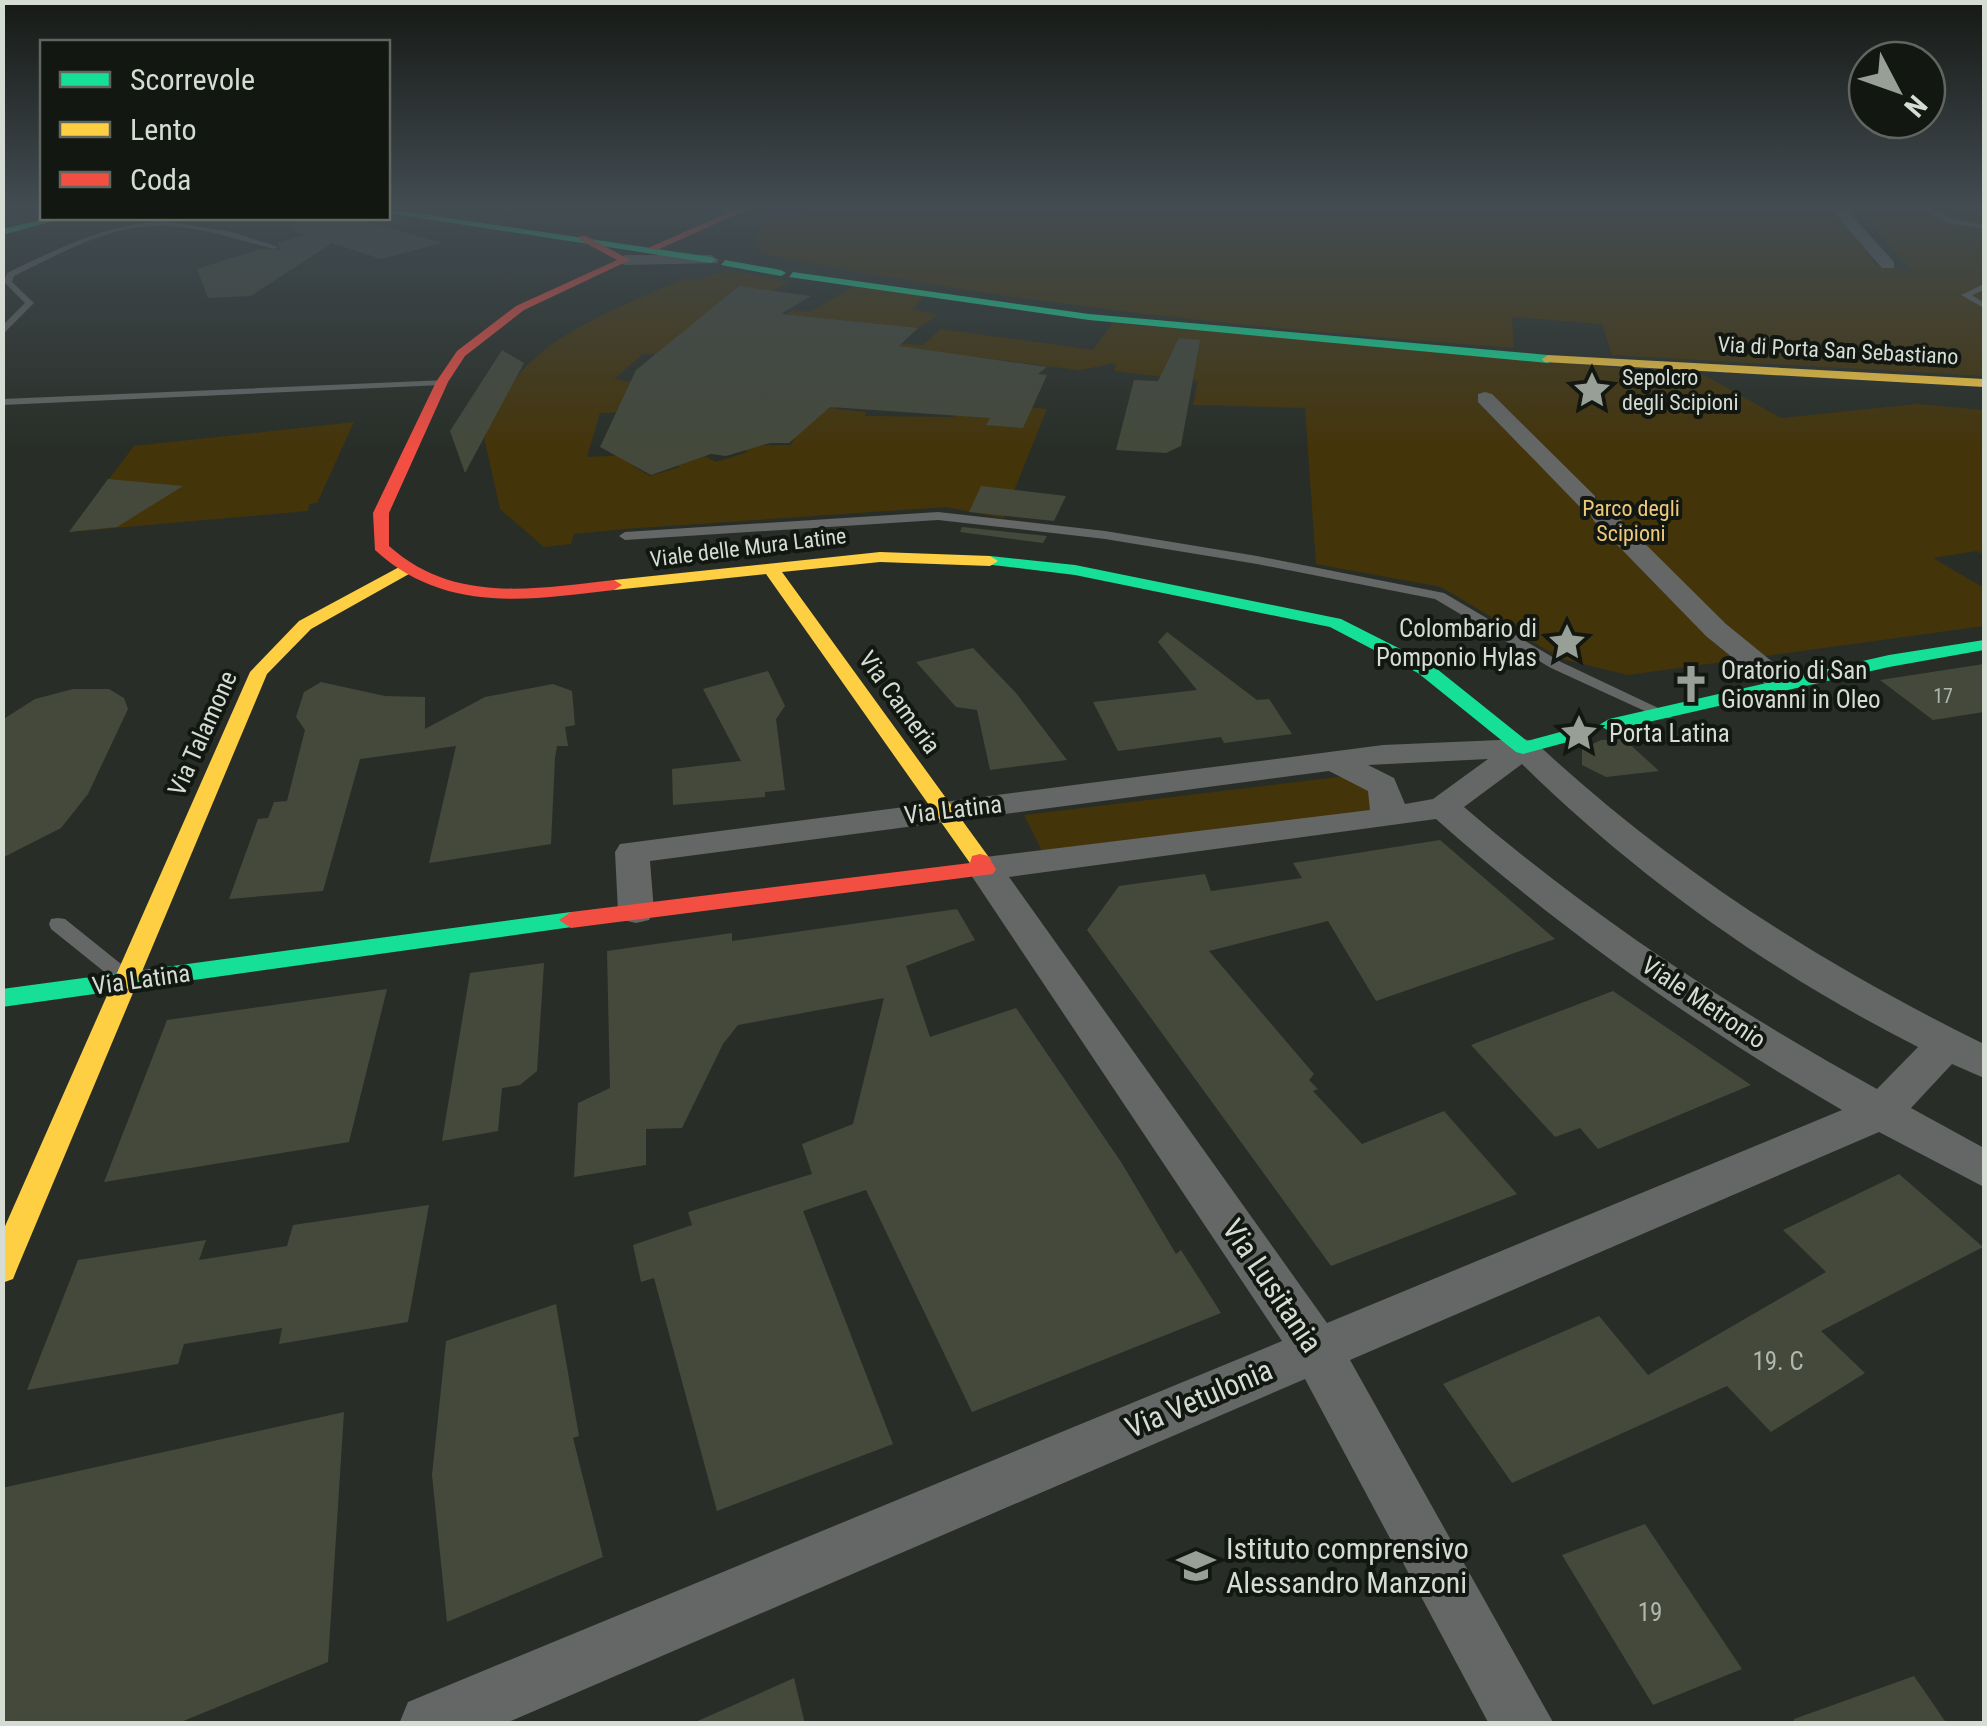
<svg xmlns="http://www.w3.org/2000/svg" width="1987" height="1726" font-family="'Roboto Condensed',sans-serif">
<rect width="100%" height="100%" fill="#282e27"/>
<path fill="#44340a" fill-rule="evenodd" d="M815 209H1835L1878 267 1912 271 1856 209H1984V376L1612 355 1602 324 1512 317 1514 348C1260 329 1007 304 758 253L764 249 754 247 764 222Z
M727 270 791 282 772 291 773 322 793 310 810 312 856 285 925 296 912 309 938 315 918 328 836 339 923 345 941 329 1093 350 1113 323 1704 375 1781 418 1917 404 1984 410V555L1977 551 1933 558 1984 588V626L1628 675 1562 659 1441 587 1316 564 1305 408 1193 405 1198 381 1114 371 1116 363 1079 370 976 357 850 389 835 409 866 412 865 416 954 417 960 400 1047 409 1003 518 946 507 624 529 574 534 571 544 544 547 500 509 484 437C494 419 502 398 514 381 551 330 627 305 682 279L696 280ZM643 354 751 358 805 416 791 445 739 446 748 452 716 462 699 453 670 461 680 467 650 476 633 466 632 455 587 457 600 413 650 411 657 386 614 379Z
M354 422 317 503 309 504 308 511 69 532 134 446Z
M1346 776 1368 788 1372 811 1042 851 1024 815Z"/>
<path fill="#44493b" d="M296 218H354L442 243 381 259 332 243 251 296 208 298 197 269 260 249 280 250 278 243 305 235 292 230Z
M739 286 811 296 781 314 918 328 899 346 1047 367 1038 374 1047 375 1023 428 986 425 990 418 830 407 789 443H770L726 456 711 454 651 475 600 447 636 370Z
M1179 338 1200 340 1181 446 1166 453 1116 450 1134 380 1158 381Z
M502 350 524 363 465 473 450 431Z
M108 479 183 486 117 527 69 532Z
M981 486 1066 496 1054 521 969 512Z
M962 527 1047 536 1043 543 960 532Z
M1167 632 1257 700 1269 699 1292 734 1224 743 1221 737 1118 751 1093 702 1197 690 1158 642Z
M973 648 1016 693 1067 760 990 770 977 710 956 707 916 662Z
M1984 664V712L1933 720 1880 680Z
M768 671 785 706 776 719 785 790 765 792V797L673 805 672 769 741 761 703 689Z
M321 682 385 696 425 697V729L485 697 553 684 572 691 575 725 565 727 568 746H557L555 758 551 844 429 863 456 746 360 759 323 891 229 899 258 819 268 818 274 802 287 801 305 730 296 717 304 692Z
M73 689H109L124 698 128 709 88 794 61 828 2 858V720L35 699Z
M1624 739 1659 771 1606 777 1582 765V749L1601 740Z
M1440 840 1555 939 1376 1001 1328 921 1209 951 1314 1074 1309 1080 1318 1089 1313 1091 1362 1144 1444 1111 1517 1194 1331 1266 1087 930 1119 886 1205 874 1211 891 1302 878 1293 863Z
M957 909 975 940 906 966 930 1037 1016 1008 1121 1162 1176 1254 1181 1250 1221 1313 972 1412 866 1190 803 1211 893 1444 717 1511 654 1278 641 1282 633 1245 692 1225 688 1212 812 1174 802 1144 853 1124 884 998 738 1025 723 1044 682 1128 646 1129V1165L574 1177 578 1103 610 1088 607 951 732 933V941Z
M544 963 537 1071 520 1085 502 1088 498 1131 442 1141 470 973Z
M387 989 349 1142 104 1182 167 1020Z
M1613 991 1751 1085 1598 1149 1580 1128 1555 1137 1471 1045Z
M1899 1174 1983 1247 1821 1331 1865 1373 1771 1432 1727 1386 1512 1483 1443 1384 1599 1316 1648 1375 1826 1272 1783 1230Z
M429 1205 408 1322 279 1344 282 1328 184 1344 178 1364 27 1390 78 1260 206 1240 199 1260 287 1246 293 1225Z
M556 1304 579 1436 573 1438 603 1557 447 1622 432 1475 446 1341Z
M344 1412 328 1662 176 1724H2V1488Z
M1645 1524 1742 1669 1653 1705 1562 1555Z
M1914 1676 1947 1724H1794V1719Z
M794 1678 805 1724H691Z"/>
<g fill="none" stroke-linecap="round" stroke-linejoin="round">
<path fill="#646765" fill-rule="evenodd" d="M1923 209H1932L1953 219 1984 225V229L1948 223Z
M165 221 231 232 278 247 274 249C239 240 204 228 168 226 112 223 62 253 14 276L12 282 34 303 2 335V326L25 303 4 282 7 273C59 248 107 224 165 221Z
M1984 284V290L1972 295 1984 303V308L1961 295Z
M446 380 447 382 442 385 2 405V399Z
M938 512 1105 531 1257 556 1444 593 1561 662 1673 715 1670 718H1660L1551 668 1435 599 1257 564 1105 539 938 520 625 540 619 536 625 532Z
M58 918 65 919 131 972 134 977 131 982H117L51 929 49 924 51 919Z"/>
<path fill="#646765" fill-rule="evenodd" d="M1831 209H1846L1894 262V268H1882Z
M711 255 719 260 717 263 625 265 617 260 625 255Z
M1485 392 1492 394 1595 496V506H1579L1478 402V394Z
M1603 509 1612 511 1726 624 1791 677 1796 683 1791 689H1771L1706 636 1594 521 1591 516 1594 511Z
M1523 739 1534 741C1669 867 1819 963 1984 1044V1078L1952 1064 1911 1108 1984 1148V1187L1879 1132 1350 1360 1554 1724H1489L1305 1379 504 1724H399L408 1702 1282 1341 967 869 973 861 985 857 1370 810 1368 791 1329 771 650 861 654 911 649 920 636 923 623 920 618 911 615 852 620 844 1383 745ZM1488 759 1433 799 1405 804 1394 778 1368 765ZM1522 764C1638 878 1772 973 1918 1047L1877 1089C1730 1008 1591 916 1464 807ZM1436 819C1561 930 1697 1026 1842 1110L1327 1323 1009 877Z"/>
<path fill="#16e098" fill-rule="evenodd" d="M388 209 711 257 716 260 711 263 388 213Z
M49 218H64L2 235V229Z
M725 260 781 270 786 273 781 276 721 265Z
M793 272 1089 314 1548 355 1554 359 1548 363 1089 320 789 277Z
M990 556 1075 565 1341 619 1432 665 1527 741 1579 727 1589 733 1586 737 1523 754 1516 752 1418 673 1330 627 1075 575 984 564 982 561Z
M1984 640V650L1889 667 1609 731 1599 725 1609 719 1889 655Z
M571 912 579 914 583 920 579 926 2 1007V989Z"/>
<path fill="#ffcf43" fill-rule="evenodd" d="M1548 355 1984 379V387L1544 362 1542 359Z
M880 552 990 556 998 561 990 566 880 562 782 572 988 856 991 861 988 866H972L766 574 614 590 606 585 614 580Z
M403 565 409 566V574L311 629 267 674 17 1269 13 1279 2 1283V1233L250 672 299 621Z"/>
<path fill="#f24e42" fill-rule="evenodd" d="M736 209H749L657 250 648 248Z
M580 236H586L630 260 524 310 465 356 448 382 389 513V546C454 604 533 589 614 580L622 585 614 590C528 600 445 614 375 550L373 513 436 382 457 351 516 306 617 260 580 240Z
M980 854 988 856 996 869 993 874 571 928 559 920 571 912 970 863 972 856Z"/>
</g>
<linearGradient id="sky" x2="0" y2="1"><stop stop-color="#161915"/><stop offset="0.46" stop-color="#424c52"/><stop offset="1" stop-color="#424c52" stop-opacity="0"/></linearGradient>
<rect width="1987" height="450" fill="url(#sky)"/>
<defs>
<g id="sight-bare" transform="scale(3)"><path d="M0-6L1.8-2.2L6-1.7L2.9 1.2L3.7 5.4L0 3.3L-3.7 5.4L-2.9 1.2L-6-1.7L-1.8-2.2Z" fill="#989f97" stroke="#121711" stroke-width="2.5" paint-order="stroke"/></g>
<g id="church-bare" transform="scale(3)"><path d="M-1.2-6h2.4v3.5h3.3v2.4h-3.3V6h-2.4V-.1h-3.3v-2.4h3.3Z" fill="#989f97" stroke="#121711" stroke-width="2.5" paint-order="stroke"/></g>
<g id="school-bare" transform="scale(3)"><path d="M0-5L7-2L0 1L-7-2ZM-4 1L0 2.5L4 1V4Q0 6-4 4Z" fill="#989f97" stroke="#121711" stroke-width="2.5" paint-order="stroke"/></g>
</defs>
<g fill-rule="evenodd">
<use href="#sight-bare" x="1592" y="390"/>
<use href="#sight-bare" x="1567" y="642"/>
<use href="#church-bare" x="1691" y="684"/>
<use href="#sight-bare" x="1579" y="733"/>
<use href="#school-bare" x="1196" y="1566"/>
</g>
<g text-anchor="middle" stroke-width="8" stroke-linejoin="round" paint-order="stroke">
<g font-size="20" fill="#b0b7ad">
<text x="1943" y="703">17</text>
</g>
<g font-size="22" fill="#d4dcd3" stroke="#121711">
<text transform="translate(1838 350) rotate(3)" y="8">Via di Porta San Sebastiano</text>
<text transform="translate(748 547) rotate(-7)" y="8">Viale delle Mura Latine</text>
</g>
<g font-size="22" fill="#d4dcd3" stroke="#121711" text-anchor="start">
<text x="1622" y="385">Sepolcro<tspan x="1622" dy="25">degli Scipioni</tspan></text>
</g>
<g font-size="22" fill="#efca7b" stroke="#121711">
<text x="1631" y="516">Parco degli<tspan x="1631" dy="25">Scipioni</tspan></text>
</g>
<g font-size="25" fill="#d4dcd3" stroke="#121711" text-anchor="start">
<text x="1537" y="637" text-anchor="end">Colombario di<tspan x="1537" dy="29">Pomponio Hylas</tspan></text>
<text x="1721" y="679">Oratorio di San<tspan x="1721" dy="29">Giovanni in Oleo</tspan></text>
<text x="1609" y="742">Porta Latina</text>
</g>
<g font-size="25" fill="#d4dcd3" stroke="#121711">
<text transform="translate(900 702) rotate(54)" y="9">Via Cameria</text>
<text transform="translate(202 733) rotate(-66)" y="9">Via Talamone</text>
<text transform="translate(953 809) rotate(-7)" y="9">Via Latina</text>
<text transform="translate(141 979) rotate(-8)" y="9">Via Latina</text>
<text transform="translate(1704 1002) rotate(34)" y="9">Viale Metronio</text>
</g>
<g font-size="25" fill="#b0b7ad">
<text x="1778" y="1370">19. С</text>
<text x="1650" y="1621">19</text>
</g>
<g font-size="30" fill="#d4dcd3" stroke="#121711">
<text transform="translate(1272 1286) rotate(56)" y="10">Via Lusitania</text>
<text transform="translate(1199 1399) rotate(-23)" y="10">Via Vetulonia</text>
</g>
<g font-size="30" fill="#d4dcd3" stroke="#121711" text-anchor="start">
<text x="1226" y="1559">Istituto comprensivo<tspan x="1226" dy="34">Alessandro Manzoni</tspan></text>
</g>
</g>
<rect width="1987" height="1726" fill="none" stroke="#d4dcd3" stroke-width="10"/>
<rect x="40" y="40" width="350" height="180" fill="#121711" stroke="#60665f" stroke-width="2.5"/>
<rect x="60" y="72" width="50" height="15" fill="#16e098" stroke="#60665f" stroke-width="2.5"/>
<text x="130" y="90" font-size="30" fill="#d4dcd3">Scorrevole</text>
<rect x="60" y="122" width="50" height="15" fill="#ffcf43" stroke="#60665f" stroke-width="2.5"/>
<text x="130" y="140" font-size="30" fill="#d4dcd3">Lento</text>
<rect x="60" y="172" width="50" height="15" fill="#f24e42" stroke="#60665f" stroke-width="2.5"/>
<text x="130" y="190" font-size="30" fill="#d4dcd3">Coda</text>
<g transform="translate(1897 90) rotate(131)"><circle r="48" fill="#121711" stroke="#60665f" stroke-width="2.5"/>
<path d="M0-8L18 38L0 25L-18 38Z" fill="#989f97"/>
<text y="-15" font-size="28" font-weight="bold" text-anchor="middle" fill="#d4dcd3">N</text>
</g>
</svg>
